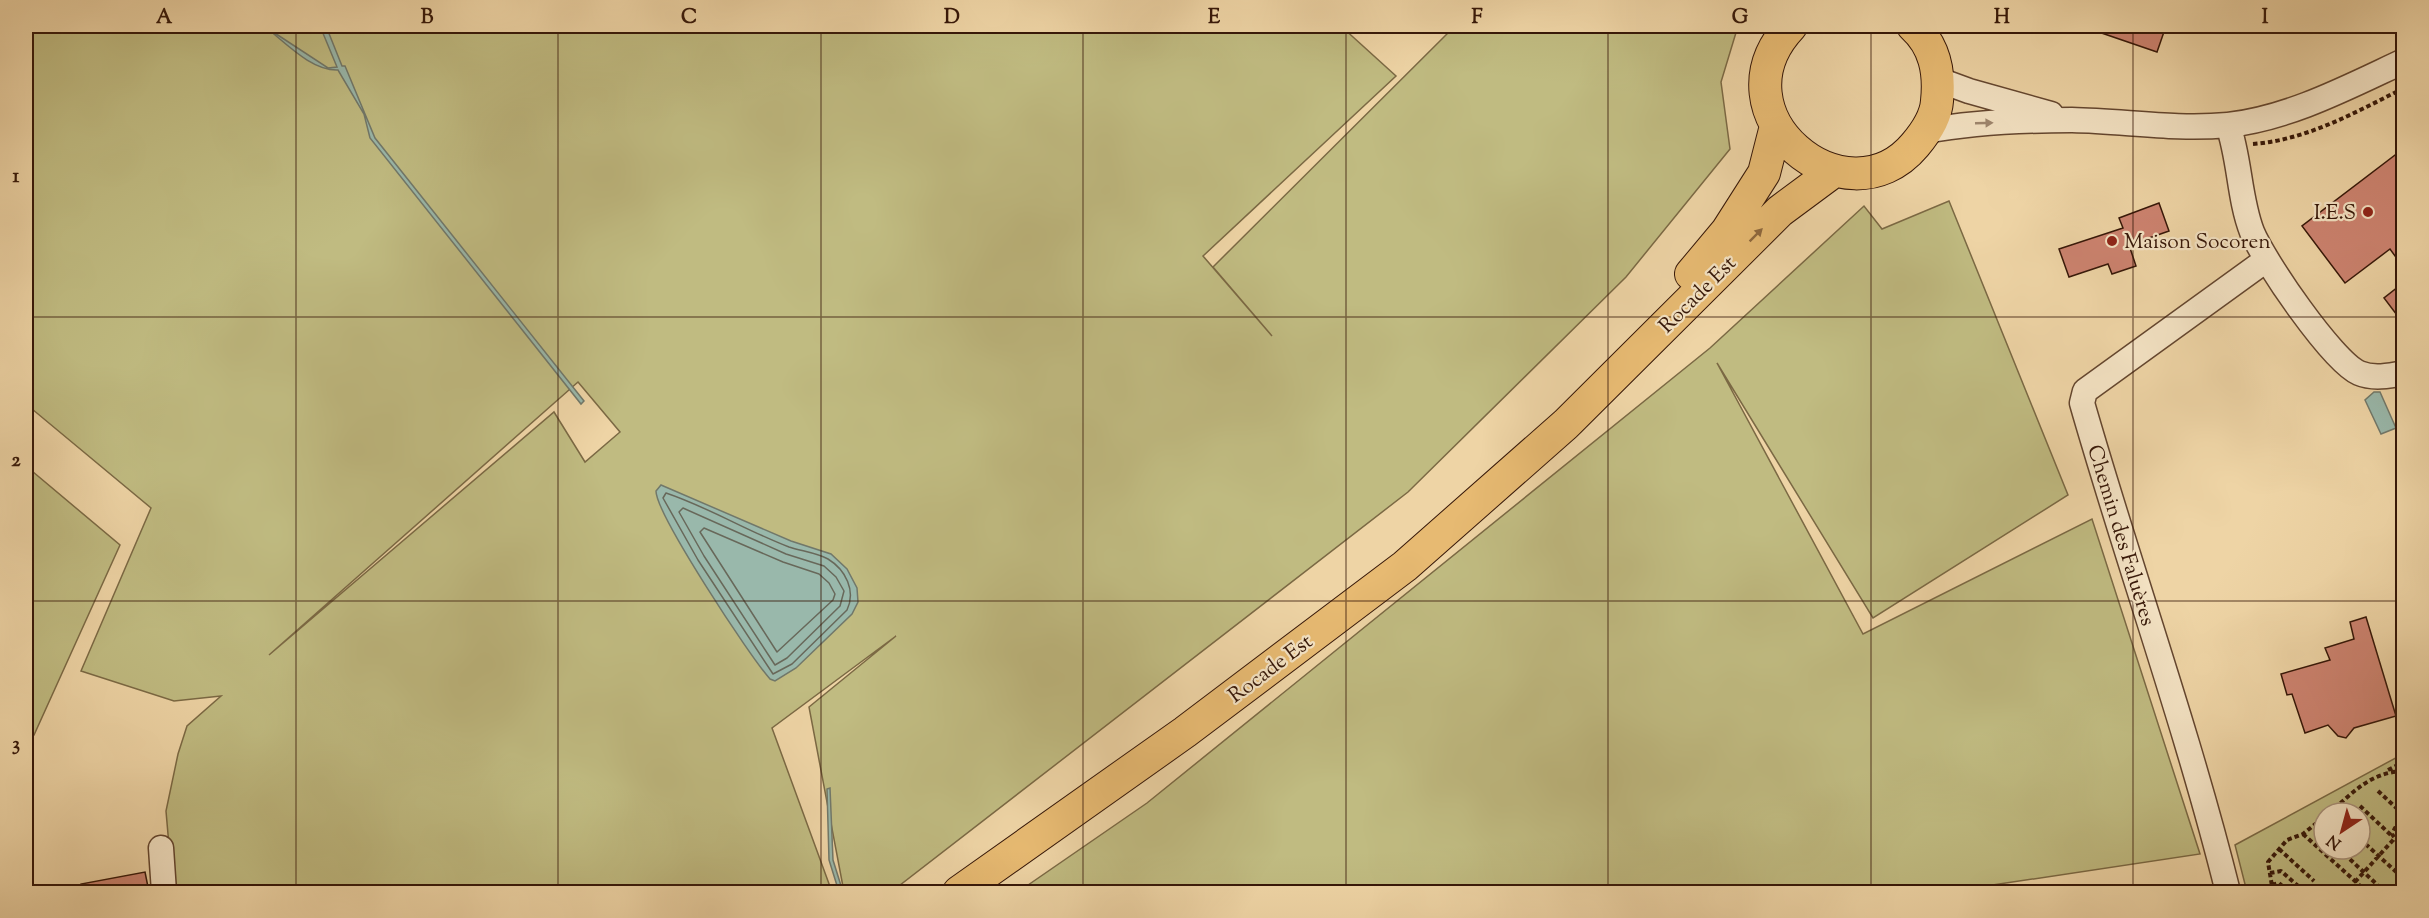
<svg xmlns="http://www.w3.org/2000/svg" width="2429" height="918" font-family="'Sorts Mill Goudy',serif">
<rect width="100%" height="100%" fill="#eed4a5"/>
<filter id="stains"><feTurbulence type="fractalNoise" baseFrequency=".00333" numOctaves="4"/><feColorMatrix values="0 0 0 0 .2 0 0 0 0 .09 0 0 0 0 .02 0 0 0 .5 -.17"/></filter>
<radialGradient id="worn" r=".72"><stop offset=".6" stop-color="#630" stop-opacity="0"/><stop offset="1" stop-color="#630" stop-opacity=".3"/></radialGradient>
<path fill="#c0bb81" stroke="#7b6944" stroke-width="1.5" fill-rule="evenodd" d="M26 26H1344L1342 27 1396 76 1203 256 1272 336 1213 267 1455 26H1738L1721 82 1730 149 1626 277 1408 492 891 892H844L809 707 896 636 772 728 832 892H173L166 811 178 754 187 726 221 696 174 701 81 671 151 508 26 404ZM578 382 620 432 585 462 554 412 269 655Z
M1949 201 2068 495 1873 618 1717 363 1863 634 2092 519 2200 854 1946 892H1018L1147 803 1710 348 1864 206 1882 229Z
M26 466 120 545 34 735 26 742Z
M2403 754V892H2247L2235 845ZM2324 813H2360V849H2324Z"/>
<path fill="#99b8ab" stroke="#71786a" stroke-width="1.5" d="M264 26 328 68 337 67 320 26H326L342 66H345L375 138 584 401 581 404 370 138 364 114 338 70C311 71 285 42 264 26Z
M2374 392H2380L2396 428 2381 434 2365 400Z
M661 485 791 541 831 554 847 569 857 588 858 602 852 614 796 668 775 681 770 679C750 657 656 514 656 491Z
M830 788 833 860 843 892H839L829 860 827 789Z"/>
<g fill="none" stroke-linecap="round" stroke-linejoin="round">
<path stroke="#68685a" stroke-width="1.5" d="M666 493C708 507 747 531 789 547 801 551 817 553 828 559 846 570 856 591 847 610L792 664 773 674 698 560 663 498Z
M683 508 786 554 824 566 836 577 844 591 840 606 787 658 775 665 704 556 679 512Z
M704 528 783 562 819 574 829 583 835 594 833 600 777 652 700 532Z"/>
</g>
<path fill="#cd8370" stroke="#361708" stroke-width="1.5" d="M2088 26H2166L2157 52 2087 28Z
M2403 149V267L2390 249 2345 283 2302 226Z
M2159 203 2169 231 2129 245 2136 266 2112 274 2108 264 2069 277 2059 249 2123 228 2119 218Z
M2403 283V323L2384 298Z
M2366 617 2396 716 2354 728 2346 738 2338 736 2328 725 2305 733 2292 694 2287 695 2281 674 2330 660 2325 648 2354 639 2350 622Z
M145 872 149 892H82L81 884Z"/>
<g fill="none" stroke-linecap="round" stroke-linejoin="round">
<g stroke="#64462f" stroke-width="27">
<path id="minor" d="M1939 80 1969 91 2051 114
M2228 125C2240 159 2239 199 2252 232 2264 261 2332 361 2359 373 2373 379 2389 376 2404 373
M1926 131C1974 122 2024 120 2072 120 2125 121 2175 130 2228 125 2290 118 2348 87 2404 61
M161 848 164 892
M2228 892C2187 727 2129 567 2082 403L2085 391 2266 260"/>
</g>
<g stroke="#361708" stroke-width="34">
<path id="major" d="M1791 26C1708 114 1846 227 1915 145 1926 132 1936 117 1937 101 1940 72 1935 46 1913 26
M1691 274 1727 231 1764 173 1776 126
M959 892 1185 732 1405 566 1566 424 1780 211 1834 171"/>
</g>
<path stroke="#361708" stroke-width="4" stroke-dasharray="4.5 3" stroke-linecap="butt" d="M2253 144C2307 140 2356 112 2404 88
M2388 770 2404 762
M2378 791 2404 815
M2360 806 2393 837
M2329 813C2353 793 2370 772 2404 771
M2404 827 2395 828 2392 834 2396 840H2404
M2303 834 2367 892
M2360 839 2404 879
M2279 849 2314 881
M2339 849 2385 892
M2270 873 2281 871 2305 892
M2355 882 2394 839
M2272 885 2279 883 2289 892
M2273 892 2268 862 2287 840 2303 834 2324 817"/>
<use href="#minor" stroke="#f4e3c4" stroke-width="24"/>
<use href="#major" stroke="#e7ba72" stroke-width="32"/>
</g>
<defs><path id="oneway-solid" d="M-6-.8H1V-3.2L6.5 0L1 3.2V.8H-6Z" transform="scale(1.5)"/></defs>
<use fill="#9e876f" href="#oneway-solid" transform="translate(1984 123) rotate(-2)"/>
<use fill="#8e683d" href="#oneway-solid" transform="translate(1756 235) rotate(-45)"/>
<path fill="none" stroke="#361708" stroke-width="1.5" stroke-opacity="0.55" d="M296 26V892M558 26V892M821 26V892M1083 26V892M1346 26V892M1608 26V892M1871 26V892M2133 26V892M26 317H2404M26 601H2404"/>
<g fill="#8f2418" stroke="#f4e3c4" stroke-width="2">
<circle cx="2368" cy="212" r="6"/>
<circle cx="2112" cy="241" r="6"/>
</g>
<g text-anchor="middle" stroke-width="4.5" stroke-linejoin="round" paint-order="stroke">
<g font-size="21" fill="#361708" stroke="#f4e3c4" text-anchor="end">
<text x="2356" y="219">I.E.S</text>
<text x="2124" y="248" text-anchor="start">Maison Socoren</text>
</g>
<g font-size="21" fill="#361708" stroke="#f4e3c4">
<text transform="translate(1697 294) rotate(-45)" y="7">Rocade Est</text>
<text transform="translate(2122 535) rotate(73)" y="7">Chemin des Faluères</text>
<text transform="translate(1270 668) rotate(-37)" y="7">Rocade Est</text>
</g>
</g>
<rect width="2429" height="918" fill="none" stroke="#eed4a5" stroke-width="66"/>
<g transform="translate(2342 831) rotate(216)"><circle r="28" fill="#f4e3c4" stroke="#a89179" stroke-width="1.5"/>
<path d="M0-4.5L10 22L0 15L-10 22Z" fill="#8f2418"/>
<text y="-9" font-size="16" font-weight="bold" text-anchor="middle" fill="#361708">N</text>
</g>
<rect x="33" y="33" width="2363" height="852" fill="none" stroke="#361708" stroke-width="2"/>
<g font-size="20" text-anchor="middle" font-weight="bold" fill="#361708">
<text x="164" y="23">A</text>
<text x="427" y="23">B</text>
<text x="689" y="23">C</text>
<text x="952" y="23">D</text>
<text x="1214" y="23">E</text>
<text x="1477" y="23">F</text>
<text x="1740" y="23">G</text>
<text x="2002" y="23">H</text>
<text x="2265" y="23">I</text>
<text x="16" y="182">1</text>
<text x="16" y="466">2</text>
<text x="16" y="750">3</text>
</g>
<rect width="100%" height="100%" filter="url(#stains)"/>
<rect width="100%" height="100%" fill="url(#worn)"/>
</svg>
